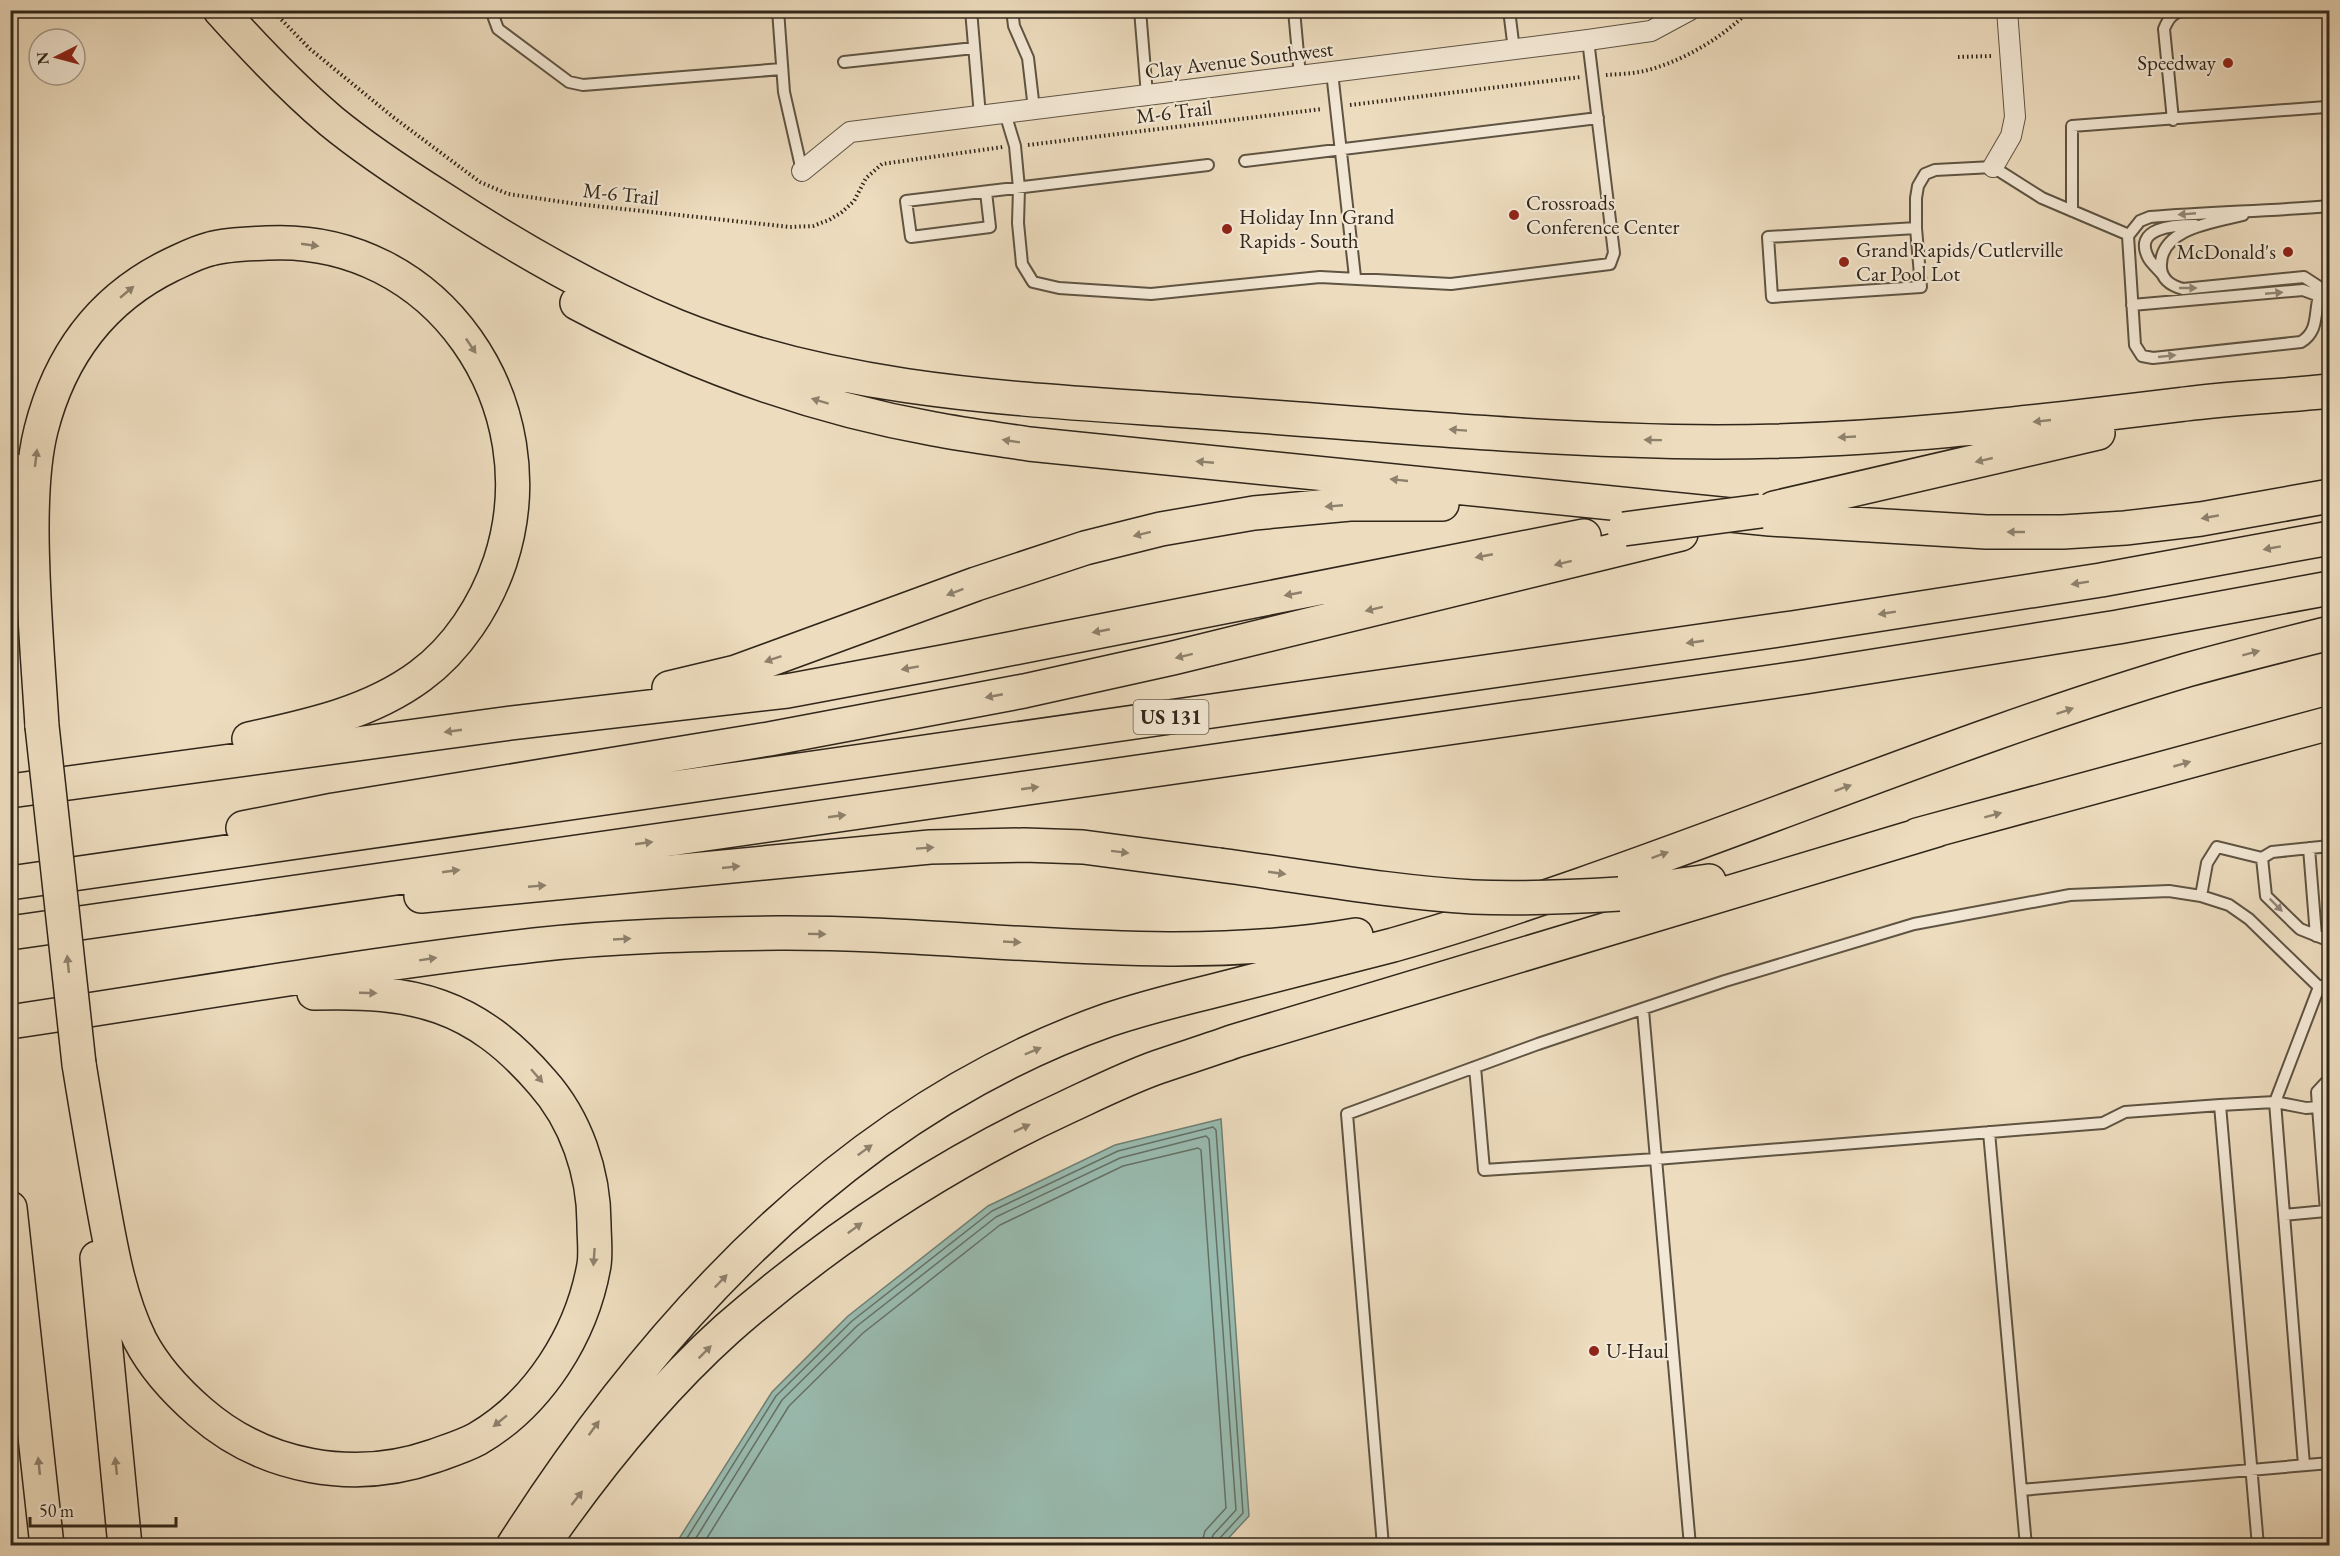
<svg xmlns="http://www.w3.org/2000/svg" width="2340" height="1556" font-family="'EB Garamond',serif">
<rect width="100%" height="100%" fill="#eddcbe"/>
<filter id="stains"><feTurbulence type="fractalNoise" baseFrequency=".00333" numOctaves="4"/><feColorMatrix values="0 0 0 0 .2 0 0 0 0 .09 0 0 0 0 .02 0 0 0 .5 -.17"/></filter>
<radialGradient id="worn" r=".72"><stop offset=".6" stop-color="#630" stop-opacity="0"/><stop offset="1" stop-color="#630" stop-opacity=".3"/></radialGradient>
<path fill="#99bcb1" stroke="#6f8075" stroke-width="1.5" d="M1221 1119 1249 1516 1222 1545H675L772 1392 848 1316 988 1206 1115 1145Z"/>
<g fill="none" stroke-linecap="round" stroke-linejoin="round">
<path stroke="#647166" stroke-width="1.5" d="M682 1546 776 1396 852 1321 992 1211 1118 1151 1213 1127 1216 1130 1243 1513 1219 1539 1218 1546
M691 1546 782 1400 857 1326 996 1217 1120 1158 1206 1136 1209 1139 1236 1510 1213 1535 1210 1546
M702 1546 789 1406 863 1333 1000 1225 1123 1166 1198 1148 1201 1150 1226 1508 1205 1531 1201 1546"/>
<g stroke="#5f5443" stroke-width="14">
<path id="service" d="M491 10 498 29 569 82 583 85 782 69
M778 10 784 92 802 171
M971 10 980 116
M1012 10 1014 26 1028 58 1034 109
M1140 10 1147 95
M1294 10 1300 76
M1509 10 1514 50
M844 62 974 48
M1332 72 1355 277
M1005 113 1015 146 1019 188 1018 223 1022 264 1033 282 1059 288 1151 294 1320 277 1451 284 1610 264 1614 253 1588 40
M2173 120 2164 29C2168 19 2173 12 2184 10
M1245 161 1598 118
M986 192 990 227 911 237 906 201C1007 189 1107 177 1208 165
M2330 206C2270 211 2210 212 2150 217L2140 221 2128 236 2135 345 2142 356 2153 358 2301 342C2319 331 2314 314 2319 296L2330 290
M2072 211V126L2326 107 2330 103
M2243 215C2215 222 2158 228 2161 268 2162 280 2172 286 2183 289L2304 277 2327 292
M1916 228 1921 287 1772 297 1768 237 1916 228V198L1918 186 1925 174 1935 170 1993 167 2042 198 2129 235
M2162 274C2158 269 2152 264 2149 259 2131 227 2176 225 2195 225
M2132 305 2303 290 2319 296
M2309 848 2316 936
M2262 858 2266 896 2300 929 2330 941
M2319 987 2249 919 2229 905 2201 896 2207 863 2217 847 2262 858 2272 852 2330 846
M1475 1067 1484 1170 1656 1159 1643 1010
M2220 1105 2275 1102 2304 1465
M2318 1107 2317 1092 2330 1078
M1989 1132 2026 1546
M2284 1215 2326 1211 2318 1107 2306 1108 2275 1102 2319 987 2330 983
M2021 1490 2330 1463
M1383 1546 1347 1114 1538 1044 1725 981 1914 924 2070 895 2169 891 2201 896
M1690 1546 1656 1159 2103 1123 2125 1112 2220 1105 2258 1546"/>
</g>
<g stroke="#5f5443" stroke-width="22">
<path id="minor" d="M1993 167 2011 136 2015 117 2007 10
M802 171 850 132 1588 40 1651 31 1690 10"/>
</g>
<g stroke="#30261a" stroke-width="36">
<path id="motorway" d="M220 10C255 49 291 87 331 121 365 149 403 174 441 198 516 247 593 292 676 326 844 394 1025 399 1203 412 1374 424 1546 441 1717 442 1874 442 2029 423 2185 404 2233 398 2281 396 2330 391
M577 303C688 362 810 407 934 429 966 435 997 439 1029 444L1770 519 1986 532H2063L2125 528 2201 519 2330 496
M10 469 16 519
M1774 508 2098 433
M669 688 736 672 976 584 1085 548 1161 529 1254 513 1350 504H1442
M42 726C38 660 32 594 32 529 32 496 33 462 41 430 60 355 101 299 171 265 184 259 197 252 210 249 228 244 248 244 267 243 437 234 552 405 500 562 485 606 457 649 420 676 370 713 308 726 249 739
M10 791 511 723 787 691 948 661 1584 536
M243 828 334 810 769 739 1024 691 1173 658 1681 534
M1917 835 2330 723
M10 883 1792 628 2101 580 2330 538
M1619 894 1709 881
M421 896 930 847 1024 845 1083 847 1219 865
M10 933 1805 677 2118 627 2330 588
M10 1022C185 996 360 965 535 945 615 936 698 934 779 933 971 932 1165 968 1356 935
M79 1064C87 1113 95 1161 104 1210 112 1254 120 1299 140 1340 154 1367 177 1392 200 1412 264 1468 354 1484 434 1456 448 1451 464 1446 477 1439 539 1403 582 1334 594 1265 596 1252 594 1237 594 1224 594 1173 576 1120 542 1082 474 1003 414 990 314 993
M10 1208 47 1546
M97 1258 125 1546
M513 1546C657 1320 850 1111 1108 1020 1141 1009 1176 1000 1209 992 1270 976 1332 961 1393 945 1457 927 1520 906 1583 884 1784 814 1982 731 2187 670 2234 657 2282 645 2330 633
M542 1546C596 1468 657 1392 727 1329 830 1239 943 1164 1067 1107 1097 1093 1127 1078 1158 1067 1184 1058 1210 1050 1235 1041L1937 830"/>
</g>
<path stroke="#30261a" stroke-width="4" stroke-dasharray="1.5 3" stroke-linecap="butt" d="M272 10 310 49 393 117 480 182 508 194 577 204 790 227 813 226 829 220 842 212 854 201 866 178 882 164 1003 147
M1958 57 1993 56
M1606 75C1618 74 1632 74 1644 71 1682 62 1722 38 1750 10
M1350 105 1581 77
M1028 145 1322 109"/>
<use href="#service" stroke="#f3e8d5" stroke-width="10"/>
<use href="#minor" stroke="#f3e8d5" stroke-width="20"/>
<use href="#motorway" stroke="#eddcbe" stroke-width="33"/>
<g stroke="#30261a" stroke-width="36" stroke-linecap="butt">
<path id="motorway-bridge" d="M1624 529 1761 511
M42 726 79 1064
M1219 865C1303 876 1388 892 1473 897 1521 899 1570 897 1619 894"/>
</g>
<use href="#motorway-bridge" stroke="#eddcbe" stroke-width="33"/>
</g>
<defs><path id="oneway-solid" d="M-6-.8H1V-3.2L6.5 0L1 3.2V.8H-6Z" transform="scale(1.5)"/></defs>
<g fill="#928778">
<use href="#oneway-solid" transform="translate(2187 214) rotate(175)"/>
<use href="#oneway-solid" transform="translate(2188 288)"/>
<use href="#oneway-solid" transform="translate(2274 293) rotate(-5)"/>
<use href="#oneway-solid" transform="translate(2167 356) rotate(-6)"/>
<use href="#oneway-solid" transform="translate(2276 905) rotate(45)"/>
</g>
<g fill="#8e816c">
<use href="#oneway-solid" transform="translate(310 245) rotate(8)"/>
<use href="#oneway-solid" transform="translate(127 292) rotate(-40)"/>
<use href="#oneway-solid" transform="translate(471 346) rotate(56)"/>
<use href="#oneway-solid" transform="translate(820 401) rotate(-163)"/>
<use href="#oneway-solid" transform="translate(2042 421) rotate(174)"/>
<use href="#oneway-solid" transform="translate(1458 430) rotate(-176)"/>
<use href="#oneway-solid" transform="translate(1847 437) rotate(177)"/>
<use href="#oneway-solid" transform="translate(1653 440) rotate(-179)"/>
<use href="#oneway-solid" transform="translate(1011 441) rotate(-171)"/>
<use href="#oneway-solid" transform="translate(36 458) rotate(-83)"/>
<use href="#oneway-solid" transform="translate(1984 460) rotate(167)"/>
<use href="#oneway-solid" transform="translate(1205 462) rotate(-175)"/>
<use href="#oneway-solid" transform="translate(1399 480) rotate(-174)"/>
<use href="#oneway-solid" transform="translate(1334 506) rotate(175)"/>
<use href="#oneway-solid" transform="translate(2210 517) rotate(170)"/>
<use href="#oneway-solid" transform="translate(2016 532) rotate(-180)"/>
<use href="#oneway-solid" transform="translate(1142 534) rotate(166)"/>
<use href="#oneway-solid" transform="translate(2272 548) rotate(170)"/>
<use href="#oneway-solid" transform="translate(1484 556) rotate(169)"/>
<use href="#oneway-solid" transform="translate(1563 563) rotate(166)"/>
<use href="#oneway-solid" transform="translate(2080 583) rotate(171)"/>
<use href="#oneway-solid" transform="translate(955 592) rotate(159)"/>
<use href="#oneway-solid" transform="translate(1293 594) rotate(169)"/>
<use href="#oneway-solid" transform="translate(1374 609) rotate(166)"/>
<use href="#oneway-solid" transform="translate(1887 613) rotate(171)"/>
<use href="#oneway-solid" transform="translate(1101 631) rotate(169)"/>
<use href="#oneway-solid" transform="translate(1695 642) rotate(172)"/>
<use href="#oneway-solid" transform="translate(2251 653) rotate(-15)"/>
<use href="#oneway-solid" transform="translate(1184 656) rotate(166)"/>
<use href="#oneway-solid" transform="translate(773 659) rotate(161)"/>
<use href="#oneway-solid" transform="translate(910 668) rotate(170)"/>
<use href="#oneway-solid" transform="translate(994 696) rotate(169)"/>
<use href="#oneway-solid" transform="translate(2065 711) rotate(-19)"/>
<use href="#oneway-solid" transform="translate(453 731) rotate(172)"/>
<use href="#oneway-solid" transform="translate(2182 764) rotate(-16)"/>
<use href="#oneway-solid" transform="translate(1030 788) rotate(-8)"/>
<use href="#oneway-solid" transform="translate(1843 788) rotate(-20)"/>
<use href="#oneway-solid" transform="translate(1993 815) rotate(-15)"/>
<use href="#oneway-solid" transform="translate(837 816) rotate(-8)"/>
<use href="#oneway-solid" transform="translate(644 843) rotate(-8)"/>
<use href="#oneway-solid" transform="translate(925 848) rotate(-4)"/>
<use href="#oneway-solid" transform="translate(1120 852) rotate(7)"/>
<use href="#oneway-solid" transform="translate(1660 855) rotate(-20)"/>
<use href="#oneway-solid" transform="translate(731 867) rotate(-6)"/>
<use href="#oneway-solid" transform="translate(451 871) rotate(-8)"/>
<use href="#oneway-solid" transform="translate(1277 873) rotate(8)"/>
<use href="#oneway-solid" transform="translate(537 886) rotate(-5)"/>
<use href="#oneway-solid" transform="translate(817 934) rotate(1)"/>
<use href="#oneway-solid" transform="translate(622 939) rotate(-3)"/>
<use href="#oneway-solid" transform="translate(1012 942) rotate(3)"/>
<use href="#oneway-solid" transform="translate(428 959) rotate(-9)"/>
<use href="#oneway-solid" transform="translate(68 964) rotate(-96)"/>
<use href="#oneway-solid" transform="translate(368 993) rotate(2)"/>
<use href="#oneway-solid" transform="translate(1033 1051) rotate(-23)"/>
<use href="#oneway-solid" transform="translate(537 1076) rotate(49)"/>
<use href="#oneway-solid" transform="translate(1022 1128) rotate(-25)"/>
<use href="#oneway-solid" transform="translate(865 1150) rotate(-36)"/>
<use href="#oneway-solid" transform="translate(855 1228) rotate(-36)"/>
<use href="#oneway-solid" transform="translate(594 1257) rotate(94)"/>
<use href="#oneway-solid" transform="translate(721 1281) rotate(-46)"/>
<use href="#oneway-solid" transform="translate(705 1352) rotate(-45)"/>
<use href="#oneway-solid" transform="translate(500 1421) rotate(141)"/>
<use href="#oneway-solid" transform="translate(594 1428) rotate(-54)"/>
<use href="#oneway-solid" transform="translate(39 1466) rotate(-96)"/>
<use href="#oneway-solid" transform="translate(116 1466) rotate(-96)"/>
<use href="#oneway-solid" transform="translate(577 1498) rotate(-52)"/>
</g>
<g fill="#8f2418" stroke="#f3e8d5" stroke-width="2">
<circle cx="2228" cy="63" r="6"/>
<circle cx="1514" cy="215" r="6"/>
<circle cx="1227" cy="229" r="6"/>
<circle cx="2288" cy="252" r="6"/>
<circle cx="1844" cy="262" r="6"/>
<circle cx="1594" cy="1351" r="6"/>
</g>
<g text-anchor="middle" stroke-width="4.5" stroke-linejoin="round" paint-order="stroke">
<rect fill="#f3e8d5" stroke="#6a6052" stroke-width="1.5" x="1133.5" y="700" width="75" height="34" rx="4.5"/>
<g font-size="20" font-weight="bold" fill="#30261a">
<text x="1171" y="724">US 131</text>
</g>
<g font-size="21" fill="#30261a" stroke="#f3e8d5">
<text transform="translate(1239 60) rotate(-7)" y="7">Clay Avenue Southwest</text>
<text transform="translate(1174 112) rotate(-7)" y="7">M-6 Trail</text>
<text transform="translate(621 194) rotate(6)" y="7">M-6 Trail</text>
</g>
<g font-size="21" fill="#30261a" stroke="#f3e8d5" text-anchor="start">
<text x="2216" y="70" text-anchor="end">Speedway</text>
<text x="1526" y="210">Crossroads<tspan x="1526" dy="24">Conference Center</tspan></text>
<text x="1239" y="224">Holiday Inn Grand<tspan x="1239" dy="24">Rapids - South</tspan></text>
<text x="1856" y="257">Grand Rapids/Cutlerville<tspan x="1856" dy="24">Car Pool Lot</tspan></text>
<text x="2276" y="259" text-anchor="end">McDonald's</text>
<text x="1606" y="1358">U-Haul</text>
</g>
</g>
<rect width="2340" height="1556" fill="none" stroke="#eddcbe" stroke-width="36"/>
<rect x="12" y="12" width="2316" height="1532" fill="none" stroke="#30261a" stroke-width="3"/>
<rect x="18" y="18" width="2304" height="1520" fill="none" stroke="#30261a" stroke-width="1.5"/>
<g transform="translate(57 57) rotate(264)"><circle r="28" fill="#f3e8d5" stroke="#a59a8a" stroke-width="1.5"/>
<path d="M0-4.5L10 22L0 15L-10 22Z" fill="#8f2418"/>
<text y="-9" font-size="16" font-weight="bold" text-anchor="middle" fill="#30261a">N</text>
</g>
<path d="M30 1517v9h146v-9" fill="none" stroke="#30261a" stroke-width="3"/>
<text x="39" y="1517" font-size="18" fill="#30261a" stroke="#f3e8d5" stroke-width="4.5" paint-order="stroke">50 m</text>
<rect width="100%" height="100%" filter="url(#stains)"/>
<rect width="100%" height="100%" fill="url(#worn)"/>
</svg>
